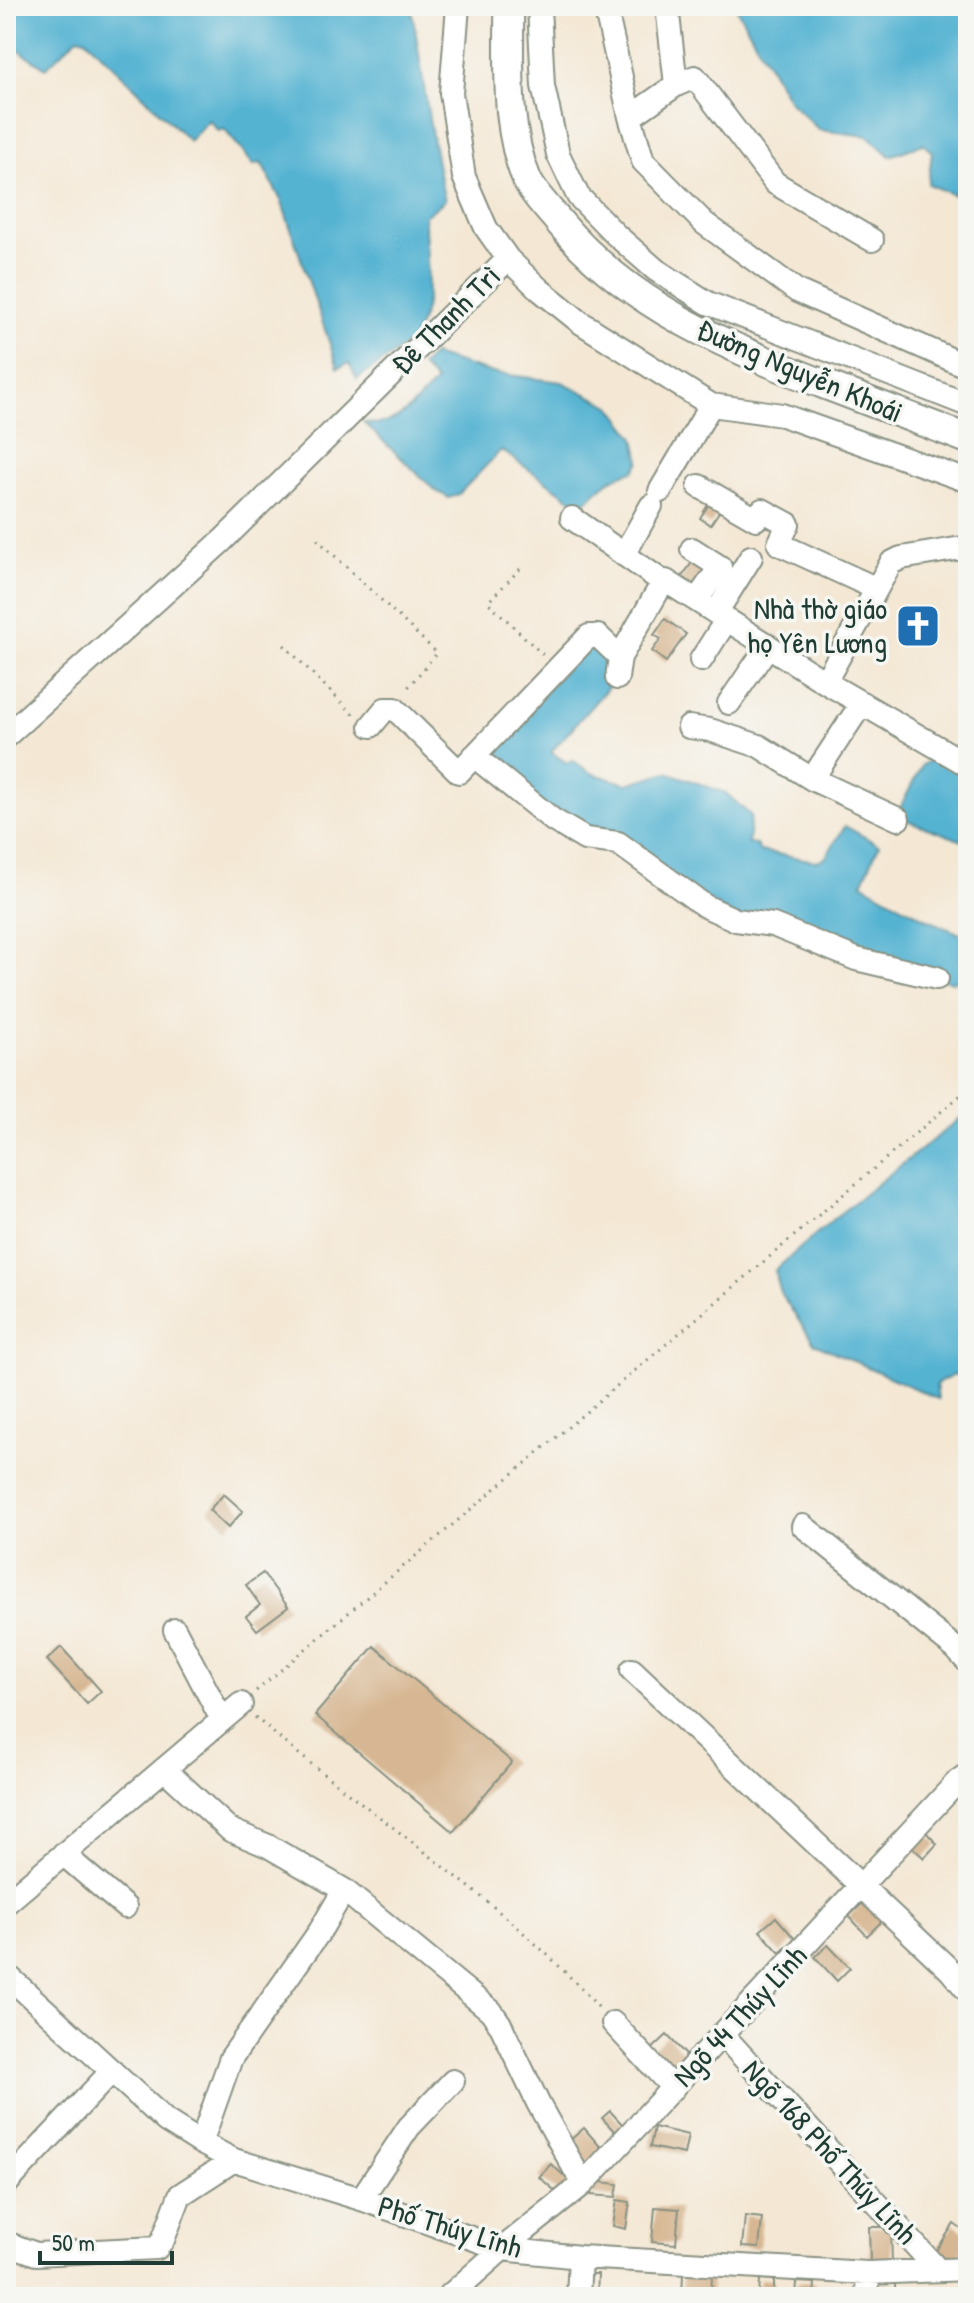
<svg xmlns="http://www.w3.org/2000/svg" width="974" height="2303" font-family="'Patrick Hand',sans-serif">
<rect width="100%" height="100%" fill="#f6f6f2"/>
<filter id="ink" filterUnits="userSpaceOnUse"><feTurbulence type="fractalNoise" baseFrequency=".0125" numOctaves="2"/><feDisplacementMap in="SourceGraphic" scale="16" xChannelSelector="R" yChannelSelector="G"/><feConvolveMatrix kernelMatrix="1 2 1 2 8 2 1 2 1" color-interpolation-filters="sRGB"/></filter>
<filter id="wash" filterUnits="userSpaceOnUse"><feTurbulence type="fractalNoise" baseFrequency=".006" numOctaves="4" result="noise"/><feDisplacementMap in="SourceGraphic" scale="32" xChannelSelector="R" yChannelSelector="G"/><feGaussianBlur stdDeviation="1.8" result="paint"/><feColorMatrix in="noise" values="0 0 0 0 0 0 0 0 0 0 0 0 0 0 0 0 0 1.4 0 .05"/><feComposite in="paint" operator="in"/></filter>
<g filter="url(#wash)">
<rect width="100%" height="100%" fill="#f4e8d5"/>
<path fill="#54b3d2" stroke="#3a7883" stroke-width="2" d="M6 6H411C423 70 429 136 445 200L425 216C424 256 438 302 412 338 401 352 372 368 357 379L349 363 338 368 281 200 261 163 254 165 224 129 218 131 209 120 189 141 86 39 78 37 46 68 12 46H6Z
M735 6H968V201L928 184 932 152 923 144 890 156 868 136 819 130 789 101Z
M433 355 493 373 562 382 611 406 635 438 640 461 634 471C610 476 598 490 581 506L501 450 459 494 449 498 436 491 363 422C396 431 414 403 436 382L421 366Z
M586 646H600L612 659 610 685 551 752 567 763 572 760 591 773 627 784 667 772 726 793 751 816 748 843 756 845 760 851 816 861 825 858 845 826 879 845 862 883C896 903 931 923 968 937V971L953 982 735 916 582 835 484 761Z
M931 759 945 763 968 776V843L906 820 898 812 922 765Z
M968 1112V1368L936 1384 938 1399 814 1343 781 1294 775 1270 832 1220Z"/>
<g id="blocks">
<path fill="#d7b793" d="M712 499 723 506 710 525 700 518Z
M698 554 717 568 698 595 679 581Z
M665 619 686 634 666 662 652 651 661 639 654 635Z
M224 1494 243 1511 228 1528 209 1510Z
M263 1573 288 1607 257 1630 246 1616 260 1605 246 1585Z
M374 1646 512 1762 453 1832 315 1715Z
M61 1647 101 1691 87 1704 47 1660Z
M925 1831 937 1844 924 1858 911 1846Z
M864 1902 882 1921 867 1936 849 1916Z
M776 1917 795 1939 780 1953 760 1931Z
M828 1945 850 1968 837 1981 815 1957Z
M667 2035 687 2056 670 2073 649 2052Z
M610 2111 623 2125 615 2132 602 2118Z
M654 2127 688 2135 684 2154 650 2147Z
M584 2128 603 2150 586 2164 568 2142Z
M551 2164 571 2182 560 2195 539 2177Z
M592 2181 618 2184 616 2197 591 2195Z
M617 2200 630 2202 626 2229 613 2226Z
M655 2207 679 2209 676 2244 652 2242Z
M745 2216 762 2218 759 2248 742 2247Z
M954 2224 968 2234V2242L953 2264 935 2252Z
M869 2227H891L892 2263H870Z
M584 2274H598L597 2297H584Z
M683 2274 712 2275 711 2297H682Z
M760 2279 774 2280V2297H759Z
M797 2282 815 2283 814 2297H796Z
M895 2283V2297H874L873 2284Z"/>
</g>
</g>
<g filter="url(#ink)">
<use href="#blocks" fill-opacity="0" stroke="#8a9284" stroke-width="2"/>
<g fill="none" stroke-linecap="round" stroke-linejoin="round">
<g stroke="#8a9284" stroke-width="26">
<path id="minor" d="M458 6 451 93 464 177 486 228 508 259 539 289 580 322 711 405 782 415 968 481
M539 6 543 86 558 154 578 196 616 235 656 270 708 303 968 405
M605 6 630 117 643 161 704 223 797 291 968 367
M667 6 676 85
M630 117 676 85 695 77 775 183 872 240
M699 486 756 519 762 510 788 524 779 544 875 588
M660 491 711 405
M572 518 663 582
M692 549 720 567 697 600
M624 555 651 506
M716 613 751 557
M701 660 727 619
M617 678 620 657 663 582 666 581 825 682 968 765
M825 682 891 563 901 558 968 547
M729 703 768 646
M371 726 385 709H395L459 772 589 636H598L620 657
M689 727 710 730 759 746 812 779 898 819
M6 736 223 540 508 259
M474 756 553 820 585 839 618 843 705 906 736 920 773 925 856 959 937 978
M812 779 862 703
M803 1526 955 1648 968 1662
M175 1630 222 1720
M632 1670 950 1970 968 1991
M164 1769 230 1830 268 1846 344 1890 491 2011 500 2024 539 2105 583 2184
M63 1854 125 1907
M6 1903 241 1704
M6 1974 166 2121 201 2143 234 2160 361 2199 502 2249 580 2257 868 2273 968 2269
M613 2023 673 2088
M722 2034 938 2270
M201 2143 231 2058 320 1931 344 1890
M6 2184 112 2071
M361 2199 409 2127 453 2081
M6 2243 36 2254 157 2248 163 2240 180 2195 234 2160
M448 2297 502 2249 583 2184 958 1781 968 1774
M578 2297 580 2257
M867 2297 868 2273"/>
</g>
<g stroke="#8a9284" stroke-width="32">
<path id="major" d="M509 6C510 64 504 125 527 180 534 195 550 210 560 223 629 306 728 347 826 385 874 403 921 421 968 439"/>
</g>
<path stroke="#8a9284" stroke-width="3" stroke-dasharray="2 6" stroke-linecap="butt" d="M317 539 437 653 405 691
M520 569 488 602 543 655
M284 645 356 717
M256 1691 968 1089
M255 1717C368 1816 500 1896 600 2009"/>
<use href="#minor" stroke="#fff" stroke-width="22"/>
<use href="#major" stroke="#fff" stroke-width="28"/>
</g>
</g>
<defs>
<g id="church-square" transform="scale(2.3)"><rect x="-9" y="-9" width="18" height="18" rx="4" fill="#1f6fb2" stroke="#f6f6f2"/><path d="M-1.2-6h2.4v3.5h3.3v2.4h-3.3V6h-2.4V-.1h-3.3v-2.4h3.3Z" fill="#fff"/></g>
</defs>
<g fill-rule="evenodd">
<use href="#church-square" x="918" y="626"/>
</g>
<g text-anchor="middle" stroke-width="7" stroke-linejoin="round" paint-order="stroke">
<g font-size="30" fill="#1f3d34" stroke="#f6f6f2">
<text transform="translate(446 320) rotate(-45)" y="10">Đê Thanh Trì</text>
<text transform="translate(800 371) rotate(23)" y="10">Đường Nguyễn Khoái</text>
<text transform="translate(740 2016) rotate(-47)" y="10">Ngõ 44 Thúy Lĩnh</text>
<text transform="translate(830 2152) rotate(47)" y="10">Ngõ 168 Phố Thúy Lĩnh</text>
<text transform="translate(450 2227) rotate(17)" y="10">Phố Thúy Lĩnh</text>
</g>
<g font-size="30" fill="#1f3d34" stroke="#f6f6f2" text-anchor="end">
<text x="887" y="619">Nhà thờ giáo<tspan x="887" dy="34">họ Yên Lương</tspan></text>
</g>
</g>
<rect width="974" height="2303" fill="none" stroke="#f6f6f2" stroke-width="32"/>
<path d="M40 2251v12h132v-12" fill="none" stroke="#1f3d34" stroke-width="4"/>
<text x="52" y="2251" font-size="24" fill="#1f3d34" stroke="#f6f6f2" stroke-width="6" paint-order="stroke">50 m</text>
</svg>
